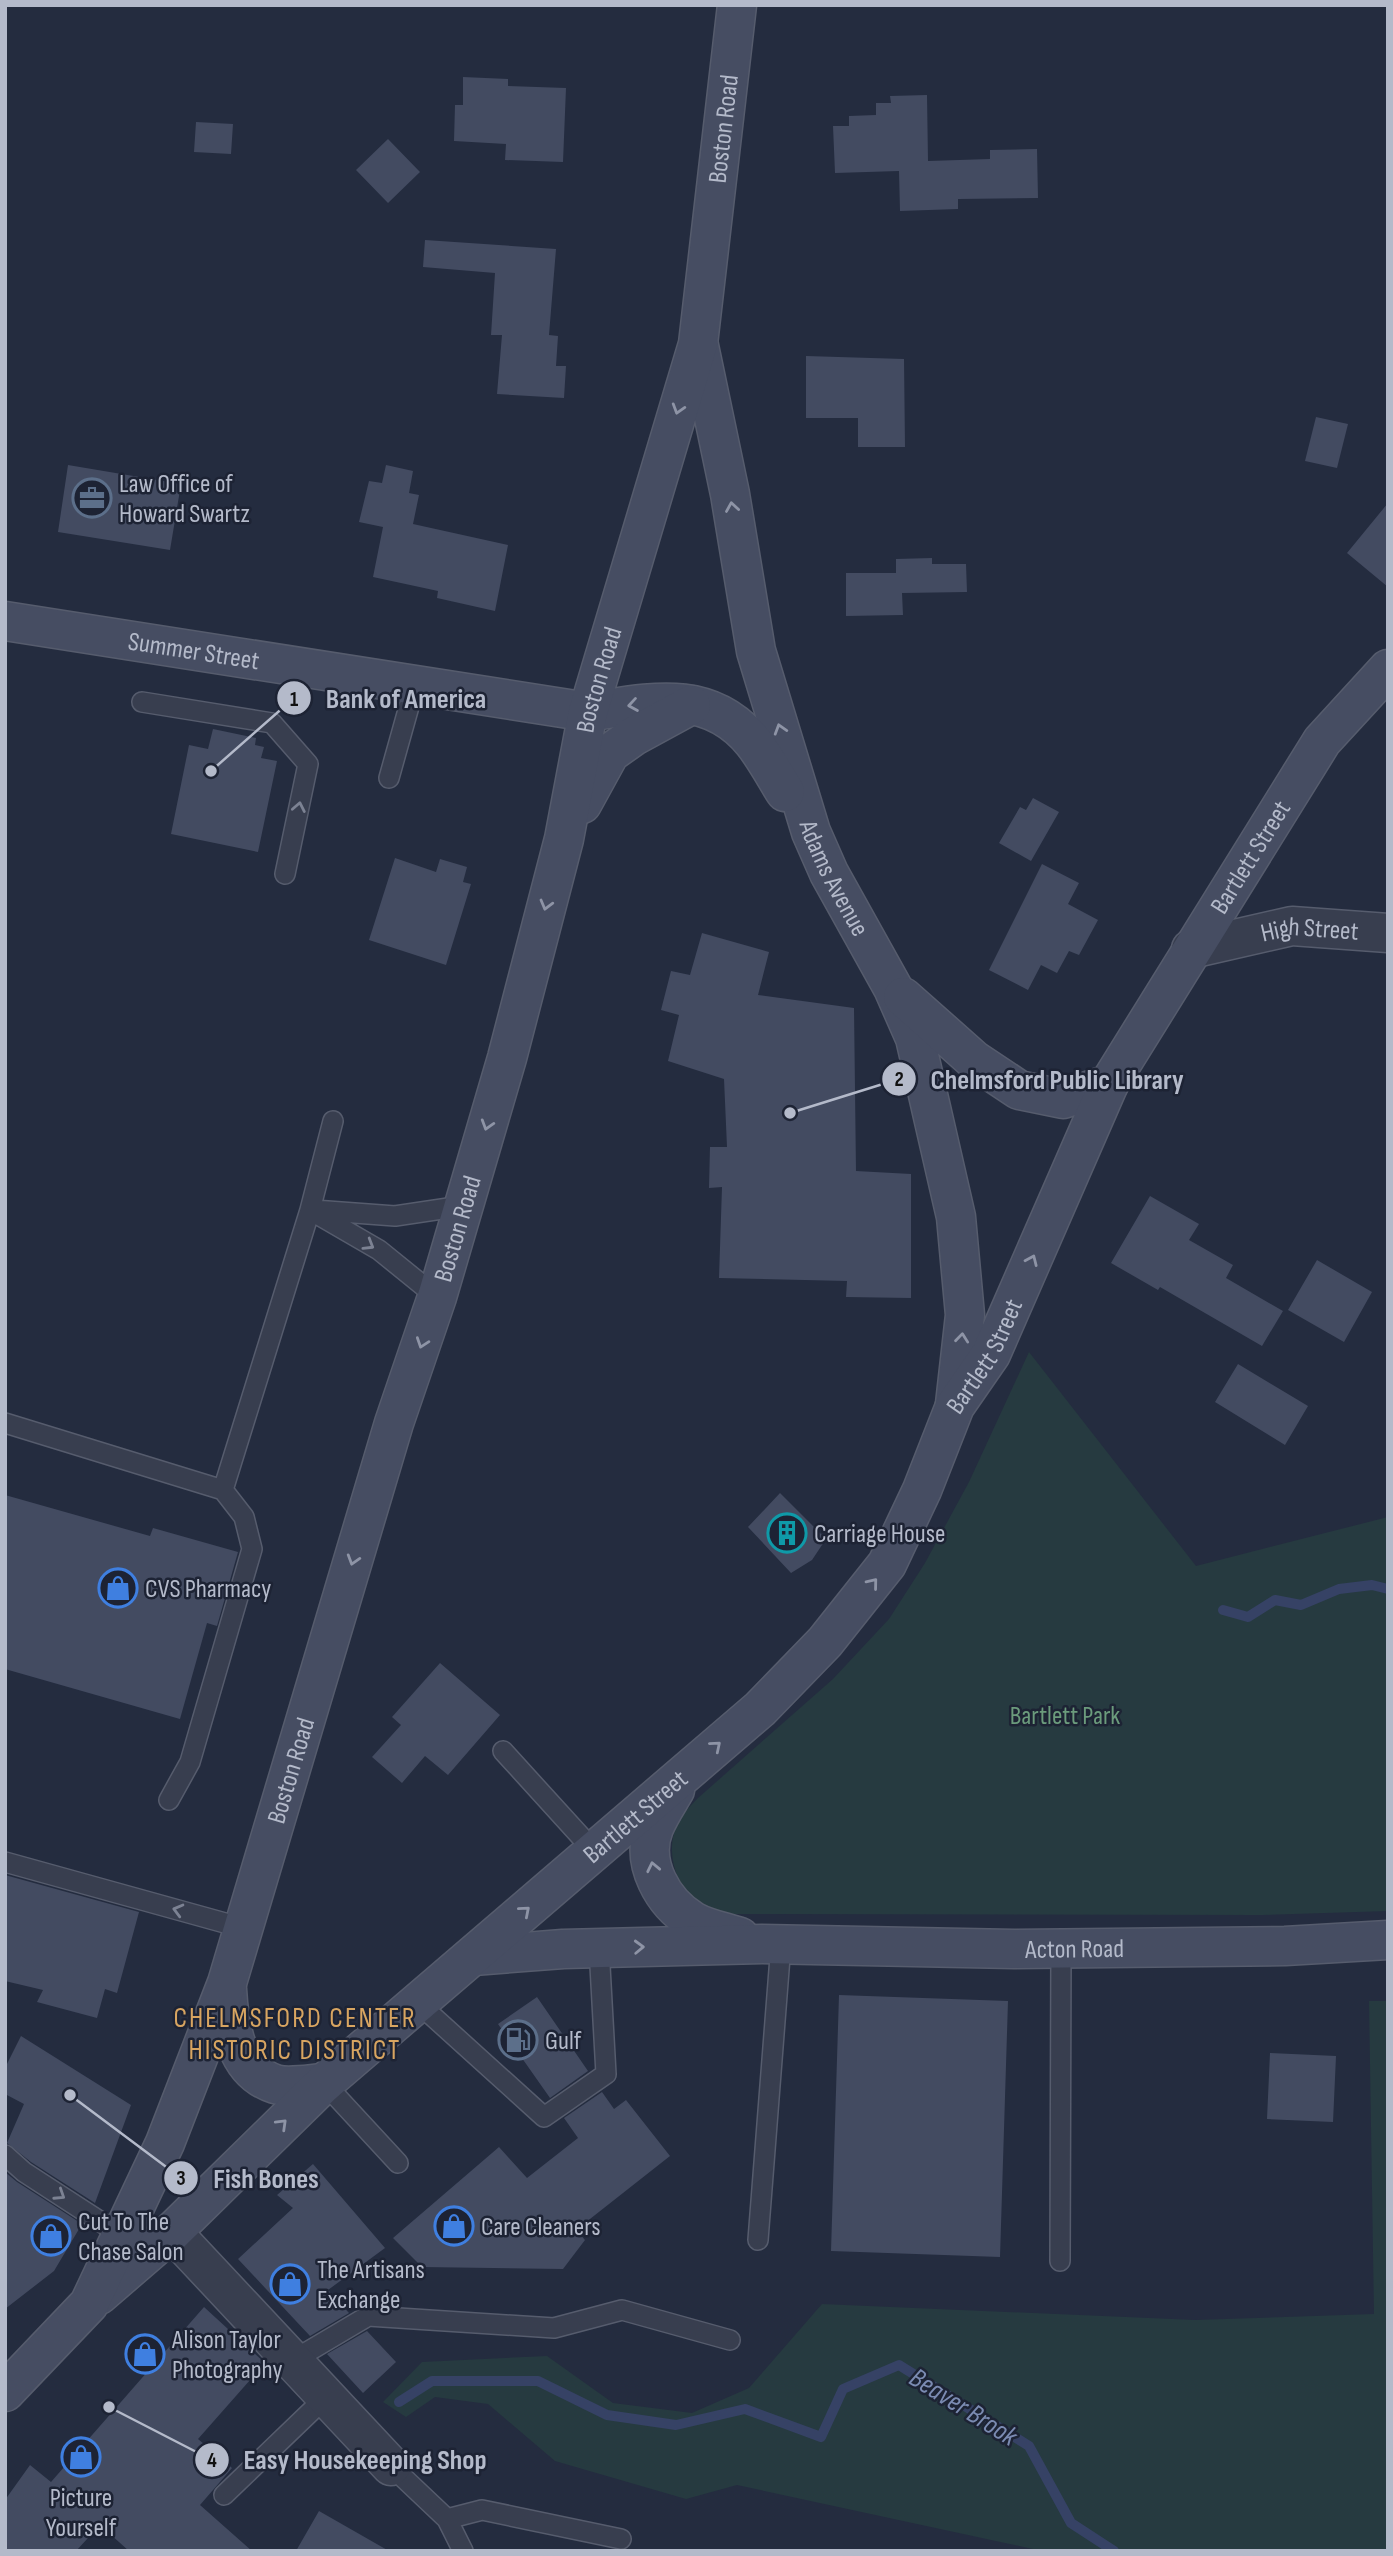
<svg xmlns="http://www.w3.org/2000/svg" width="1393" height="2556" font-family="'Sofia Sans Condensed',sans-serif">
<rect width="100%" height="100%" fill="#242c3f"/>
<path fill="#263a40" d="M1029 1352 1196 1566 1388 1517V1911L1262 1915 723 1914C717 1911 709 1909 703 1905 674 1889 663 1847 680 1819 685 1811 692 1804 698 1798L833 1679 889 1619 925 1563 969 1482Z
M1369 2001H1388V2551H1042L737 2485 686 2499 555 2461 488 2404 435 2397 406 2417 383 2402 422 2362 547 2356 613 2403 692 2413 749 2388 822 2304 1195 2320 1374 2314Z"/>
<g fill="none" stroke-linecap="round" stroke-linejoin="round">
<path stroke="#364265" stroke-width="10" d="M1223 1610 1248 1617 1275 1600 1301 1605 1339 1589 1372 1585 1388 1589
M399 2402 432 2381H538L607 2415 676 2425 745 2409 821 2437 843 2389 899 2365 1029 2446 1071 2523 1114 2551"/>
</g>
<path fill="#434b61" d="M463 77 508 79V86L566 88 563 162 505 160 506 144 454 141 455 105H463Z
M927 95 928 161 990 159V150L1037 149 1038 198 958 199V209L900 211 899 171 835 173 833 126H849V116L876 115V103H891L890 96Z
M196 122 233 124 231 154 194 152Z
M388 139 420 172 388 203 356 170Z
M425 240 556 249 549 335 558 336 556 366H566L564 398 497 394 502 335H491L495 273 423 267Z
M806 356 904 359 905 447H858V418H806Z
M1316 417 1348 424 1337 468 1305 461Z
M68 465 181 484 170 550 58 532Z
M386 465 413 471 409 493 419 495 413 524 508 545 495 611 437 598 438 591 373 577 383 527 359 522 369 481 382 483Z
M1388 503V587L1347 553Z
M932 558V564H966L967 592 902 593 903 615 846 616V573H896V559Z
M213 729 256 738 255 745 264 747 261 758 277 761 258 852 171 834 189 745 208 749Z
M1033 798 1059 812 1031 861 999 843 1020 807 1026 810Z
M395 858 436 872 440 859 467 867 463 882 471 884 446 965 369 940Z
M1042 864 1079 883 1068 904 1098 920 1079 955 1069 951 1057 973 1041 965 1028 990 989 970Z
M702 933 769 952 758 995 854 1008 856 1171 911 1174V1298L846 1297 847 1281 719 1278 722 1187 709 1188 710 1147H727L724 1079 668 1061 679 1015 661 1010 671 971 690 975Z
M1150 1196 1199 1224 1189 1240 1233 1265 1226 1278 1283 1311 1262 1346 1160 1287 1158 1290 1111 1263Z
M1317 1260 1372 1292 1344 1342 1288 1310Z
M1238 1364 1308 1406 1285 1445 1215 1402Z
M780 1493 826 1539 812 1560 791 1573 748 1527Z
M5 1495 150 1536 153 1528 238 1552 217 1626 207 1623 180 1719 5 1669Z
M440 1663 500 1715 448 1775 425 1756 402 1783 372 1757 401 1725 392 1717Z
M5 1875 139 1912 117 1993 105 1989 97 2018 37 2002 43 1990 5 1981Z
M839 1995 1008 2001 1000 2257 831 2251Z
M537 1997 588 2071 550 2098 498 2024Z
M21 2036 131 2105 95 2203 31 2162 7 2143 24 2104 5 2094V2068Z
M1270 2053 1336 2056 1333 2122 1267 2119Z
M602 2092 614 2109 626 2100 670 2156 576 2230 585 2240 563 2269 422 2267 393 2238 499 2147 527 2178 578 2138 564 2118Z
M313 2164 385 2248 328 2290 349 2313 310 2336 238 2259 293 2208 277 2195Z
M5 2172 17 2182 82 2224 54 2271 5 2309Z
M204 2307 265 2363 198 2439 232 2468 200 2505 252 2551H129L100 2525 76 2551H5V2500L30 2465 51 2482Z
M367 2331 396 2362 363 2393 327 2354Z
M319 2511 389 2551H296Z"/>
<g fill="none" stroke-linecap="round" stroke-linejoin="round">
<g stroke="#565c6d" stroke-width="22">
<path id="lane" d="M142 702 272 723 308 764 285 874
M389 778 415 685
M310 1210 379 1250 437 1297
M314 1210 395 1216 462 1206
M5 1423 223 1490 310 1210 333 1121
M503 1751 594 1851
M169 1800 190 1762 252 1549 244 1517 223 1490
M5 1862 243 1928
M418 2003 544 2117 606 2074 599 1948
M324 2083 398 2163
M5 2155 24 2172 121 2235
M758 2240 781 1944
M1060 2261 1061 1948
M292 2361 368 2316 554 2328 622 2310 730 2340
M391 2466 447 2519 463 2551
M224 2495 326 2397
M447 2519 482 2510 621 2539"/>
</g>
<g stroke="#565c6d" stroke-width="41">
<g id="street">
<path id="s1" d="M1191 949 1292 926 1388 933"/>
<path d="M172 2232 391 2466"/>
</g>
</g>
<g stroke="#565c6d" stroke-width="41">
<g id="secondary">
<path id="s2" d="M699 346 730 494 756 651 811 832 829 873 893 988 915 1038 956 1217 965 1315 955 1404"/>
<path id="s3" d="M5 621 588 712C648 703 708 687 753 742 765 757 775 776 785 792"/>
<path d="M582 804 610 753 634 736 691 705"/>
<path d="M903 997 974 1060 1019 1090 1063 1099 1109 1084"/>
<path d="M675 1790C668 1802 659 1815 654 1828 640 1863 663 1903 693 1921 707 1929 725 1932 740 1937"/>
<path id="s4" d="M473 1956 563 1949 762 1944 1014 1949 1285 1946 1388 1940"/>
<path d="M227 1989C229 2025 235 2071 275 2084 288 2088 309 2084 324 2083"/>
<path id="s5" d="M99 2295 172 2232 324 2083 760 1709 825 1642 887 1564 922 1490 955 1406 991 1354 1109 1084 1322 741 1388 669"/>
<path id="s6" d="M5 2392 89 2304 165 2143 227 1983 394 1423 437 1297 507 1058 564 839 588 712 698 344 737 5"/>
</g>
</g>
<use href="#lane" stroke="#383e4f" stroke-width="19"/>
<use href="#street" stroke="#383e4f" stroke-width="38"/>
<use href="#secondary" stroke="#464d62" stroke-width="38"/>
</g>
<defs><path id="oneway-chevron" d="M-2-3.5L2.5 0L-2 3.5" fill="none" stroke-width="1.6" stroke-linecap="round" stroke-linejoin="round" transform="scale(1.75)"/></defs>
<g stroke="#8e94a6">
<use href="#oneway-chevron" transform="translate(678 409) rotate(107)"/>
<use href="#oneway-chevron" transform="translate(732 507) rotate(-99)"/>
<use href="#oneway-chevron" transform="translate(633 705) rotate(171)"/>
<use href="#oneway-chevron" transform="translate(780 729) rotate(-107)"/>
<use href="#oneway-chevron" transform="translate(546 905) rotate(105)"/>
<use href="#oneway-chevron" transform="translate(487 1125) rotate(107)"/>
<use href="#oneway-chevron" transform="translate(1032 1260) rotate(-66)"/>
<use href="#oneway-chevron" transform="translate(962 1338) rotate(-84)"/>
<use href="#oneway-chevron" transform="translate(422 1343) rotate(109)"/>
<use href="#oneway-chevron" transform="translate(353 1560) rotate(107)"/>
<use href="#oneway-chevron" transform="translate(873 1583) rotate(-51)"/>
<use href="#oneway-chevron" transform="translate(716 1746) rotate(-40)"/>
<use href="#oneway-chevron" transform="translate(653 1867) rotate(-102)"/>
<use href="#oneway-chevron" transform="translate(525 1911) rotate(-41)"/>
<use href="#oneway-chevron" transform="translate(639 1947) rotate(-2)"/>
<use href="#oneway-chevron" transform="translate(282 2124) rotate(-44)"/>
</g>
<g stroke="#7c8293">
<use href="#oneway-chevron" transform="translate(299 807) rotate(-79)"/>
<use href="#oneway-chevron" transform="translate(369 1245) rotate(31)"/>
<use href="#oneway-chevron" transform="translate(178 1910) rotate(-165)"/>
<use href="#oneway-chevron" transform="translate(60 2195) rotate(33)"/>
</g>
<defs>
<g id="office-ring" transform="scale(2.0125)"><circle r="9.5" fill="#1d2334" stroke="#5c6f8a" stroke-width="1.5"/><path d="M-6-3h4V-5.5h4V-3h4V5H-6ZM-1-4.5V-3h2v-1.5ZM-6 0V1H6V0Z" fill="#5c6f8a"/></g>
<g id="building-ring" transform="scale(2.0125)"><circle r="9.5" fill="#1d2334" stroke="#0f9aa8" stroke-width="1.5"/><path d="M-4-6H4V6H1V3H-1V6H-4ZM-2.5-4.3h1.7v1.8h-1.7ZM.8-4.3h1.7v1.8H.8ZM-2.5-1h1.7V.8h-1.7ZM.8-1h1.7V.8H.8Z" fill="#0f9aa8"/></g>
<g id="shop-ring" transform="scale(2.0125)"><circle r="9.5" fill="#1d2334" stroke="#3f7fe0" stroke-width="1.5"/><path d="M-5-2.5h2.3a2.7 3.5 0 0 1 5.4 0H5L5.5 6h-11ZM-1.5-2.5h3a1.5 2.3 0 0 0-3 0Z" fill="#3f7fe0"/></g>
<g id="fuel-ring" transform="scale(2.0125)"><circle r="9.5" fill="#1d2334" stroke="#5c6f8a" stroke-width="1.5"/><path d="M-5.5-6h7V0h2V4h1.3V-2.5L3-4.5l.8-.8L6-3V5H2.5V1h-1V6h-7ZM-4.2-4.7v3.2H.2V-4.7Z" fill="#5c6f8a"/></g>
</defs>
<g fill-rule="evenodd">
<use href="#office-ring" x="92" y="498"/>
<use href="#building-ring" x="787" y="1533"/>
<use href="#shop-ring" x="118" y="1588"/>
<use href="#fuel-ring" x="518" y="2040"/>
<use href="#shop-ring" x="454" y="2226"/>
<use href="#shop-ring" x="51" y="2236"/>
<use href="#shop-ring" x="290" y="2284"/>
<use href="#shop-ring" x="145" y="2354"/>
<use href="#shop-ring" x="81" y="2457"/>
</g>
<g text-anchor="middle" stroke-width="5" stroke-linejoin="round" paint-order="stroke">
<g font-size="26" fill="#b4baca" stroke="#1d2334">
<text dy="9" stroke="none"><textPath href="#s6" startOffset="2394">Boston Road</textPath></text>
<text dy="9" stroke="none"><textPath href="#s3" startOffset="191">Summer Street</textPath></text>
<text dy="9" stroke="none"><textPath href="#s6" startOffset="1827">Boston Road</textPath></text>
<text dy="9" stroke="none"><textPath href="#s5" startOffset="1874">Bartlett Street</textPath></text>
<text dy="9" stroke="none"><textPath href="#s2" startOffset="551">Adams Avenue</textPath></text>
<text dy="9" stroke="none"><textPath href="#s1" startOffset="121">High Street</textPath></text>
<text dy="9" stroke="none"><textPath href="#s6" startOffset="1260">Boston Road</textPath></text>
<text dy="9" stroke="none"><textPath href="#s5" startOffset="1307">Bartlett Street</textPath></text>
<text dy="9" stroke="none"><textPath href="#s6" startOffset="693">Boston Road</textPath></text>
<text dy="9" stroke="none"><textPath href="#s5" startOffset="719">Bartlett Street</textPath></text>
<text dy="9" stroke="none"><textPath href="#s4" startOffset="602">Acton Road</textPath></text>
</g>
<g font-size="26" fill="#b4baca" stroke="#1d2334" text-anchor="start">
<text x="119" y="492">Law Office of<tspan x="119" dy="30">Howard Swartz</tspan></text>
<text x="814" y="1542">Carriage House</text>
<text x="145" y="1597">CVS Pharmacy</text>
<text x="545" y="2049">Gulf</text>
<text x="78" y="2230">Cut To The<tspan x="78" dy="30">Chase Salon</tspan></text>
<text x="481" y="2235">Care Cleaners</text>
<text x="317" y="2278">The Artisans<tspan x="317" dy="30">Exchange</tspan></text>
<text x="172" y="2348">Alison Taylor<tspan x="172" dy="30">Photography</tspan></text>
<text x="81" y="2506" text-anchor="middle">Picture<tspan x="81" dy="30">Yourself</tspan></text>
</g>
<g font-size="26" fill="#6b9b7c" stroke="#1d2334">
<text x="1065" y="1724">Bartlett Park</text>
</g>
<g font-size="28" letter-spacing="2" fill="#d8a561" stroke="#1d2334">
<text x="295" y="2027">CHELMSFORD CENTER<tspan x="295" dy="32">HISTORIC DISTRICT</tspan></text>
</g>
<g font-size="28" font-style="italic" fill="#7b8bb2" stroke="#1d2334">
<text transform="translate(964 2406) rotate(32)" y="10">Beaver Brook</text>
</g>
</g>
<path fill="none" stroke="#b4baca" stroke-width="2.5" d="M211 771L294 698M790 1113L899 1079M70 2095L181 2178M109 2407L212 2460"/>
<g fill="#b4baca" stroke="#1d2334" stroke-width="2.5">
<circle cx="211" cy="771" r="7"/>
<circle cx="790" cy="1113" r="7"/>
<circle cx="70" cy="2095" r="7"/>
<circle cx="109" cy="2407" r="7"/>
<circle cx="294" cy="698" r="18"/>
<circle cx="899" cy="1079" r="18"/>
<circle cx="181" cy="2178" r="18"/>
<circle cx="212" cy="2460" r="18"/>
</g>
<g font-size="21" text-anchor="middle" font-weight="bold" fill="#111">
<text x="294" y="706">1</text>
<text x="899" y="1086">2</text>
<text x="181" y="2185">3</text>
<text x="212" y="2467">4</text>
</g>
<g font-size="28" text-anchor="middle" font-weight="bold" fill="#b4baca" stroke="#1d2334" stroke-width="5" stroke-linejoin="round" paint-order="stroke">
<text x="406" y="708">Bank of America</text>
<text x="1057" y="1089">Chelmsford Public Library</text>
<text x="266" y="2188">Fish Bones</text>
<text x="365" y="2469">Easy Housekeeping Shop</text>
</g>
<rect width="1393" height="2556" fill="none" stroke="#b4baca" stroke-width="14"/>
</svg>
